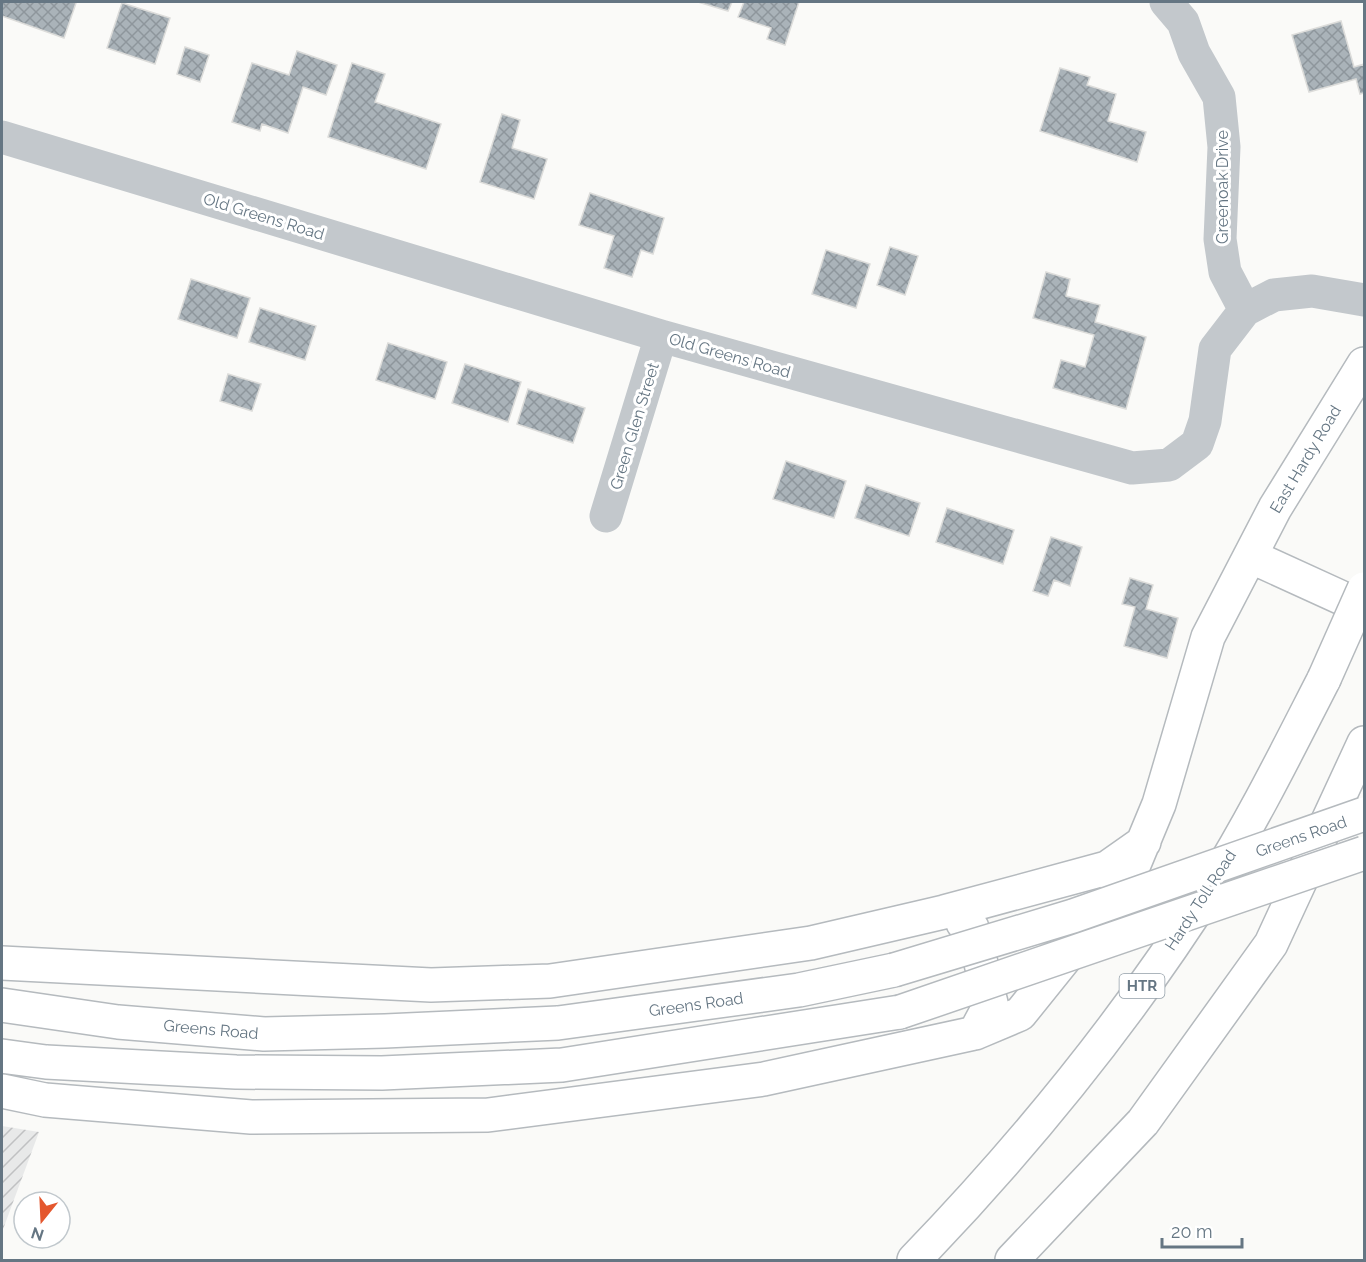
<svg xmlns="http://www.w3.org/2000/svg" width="1366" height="1262" font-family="Raleway,sans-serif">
<defs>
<pattern id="industrial-furrows" width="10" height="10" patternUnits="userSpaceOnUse" patternTransform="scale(1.5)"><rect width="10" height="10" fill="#e8e9e9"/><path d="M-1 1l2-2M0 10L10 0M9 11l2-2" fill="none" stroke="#c0c1c2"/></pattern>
<pattern id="building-cross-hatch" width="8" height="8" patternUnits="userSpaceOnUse" patternTransform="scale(1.5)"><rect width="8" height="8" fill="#aab3b9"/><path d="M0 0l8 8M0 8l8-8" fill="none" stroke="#8e969c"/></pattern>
</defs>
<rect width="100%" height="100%" fill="#fafaf8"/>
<path fill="url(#industrial-furrows)" d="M2 1126 39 1132 2 1232Z"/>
<path fill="url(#building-cross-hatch)" stroke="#dcdcda" stroke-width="1.5" d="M2 2H72L76 3 64 38 2 16Z
M698 2H732L728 11Z
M744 2H799L785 45 767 39 771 28 738 17Z
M122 3 170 18 155 64 107 48Z
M1341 21 1354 67 1364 64V93L1360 94 1356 79 1309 92 1292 35Z
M185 47 209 55 200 82 177 74Z
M297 51 337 65 326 95 303 87 288 133 262 124 260 131 232 122 252 63 289 75Z
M352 63 385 74 375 102 441 124 426 169 328 137Z
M1060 68 1090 77 1087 85 1116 94 1108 121 1146 132 1137 162 1040 131Z
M502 114 520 120 512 148 547 159 534 199 480 182Z
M590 193 664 218 653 254 641 250 632 277 604 268 614 236 579 225Z
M890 247 918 256 905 295 877 285Z
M826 250 870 264 856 308 812 294Z
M1046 272 1070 279 1066 296 1100 305 1095 322 1146 337 1126 409 1053 388 1061 360 1085 367 1094 335 1033 318Z
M191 279 250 298 237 338 178 319Z
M260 308 316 326 305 360 249 342Z
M388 343 447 362 435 399 376 380Z
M465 364 521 382 508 422 452 403Z
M228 374 261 384 252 411 220 401Z
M528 389 585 408 573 443 517 424Z
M786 461 846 481 834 518 773 499Z
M866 485 920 503 909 536 855 518Z
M947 508 1014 530 1003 564 936 542Z
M1051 537 1082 547 1070 586 1054 580 1048 596 1033 591Z
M1130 578 1153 585 1146 609 1178 618 1167 658 1124 646 1135 607 1122 604Z"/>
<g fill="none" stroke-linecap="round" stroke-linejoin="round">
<g stroke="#b5babe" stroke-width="36">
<path id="major" d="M1250 556 1364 608
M963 923 972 928 991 1003 975 1033
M2 963 431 985 550 981 811 943 944 912 1107 868 1144 842
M2 1005 118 1022 264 1034 385 1031 558 1023 799 990 894 970
M2 1056 46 1062 236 1072 382 1073 562 1065 900 1012
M2 1091 45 1100 251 1117 488 1115 764 1079 975 1033 1020 1014 1127 881 1159 804 1208 637 1275 508 1364 364"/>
</g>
<g stroke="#b4b9bd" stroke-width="36">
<path id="highway" d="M914 1260C1024 1146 1126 1021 1211 887 1253 820 1288 749 1324 679
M1012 1260 1143 1122 1271 944 1364 743"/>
</g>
<path stroke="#c3c8cc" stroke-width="33" d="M1166 2 1183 22 1194 53 1219 97 1224 147 1220 239 1225 272 1245 310
M2 137 661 336 1132 468 1169 465 1197 444 1205 421 1215 349 1245 310 1274 295 1312 291 1364 300
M606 516 661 336"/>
<use href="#major" stroke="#fff" stroke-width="33"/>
<use href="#highway" stroke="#fff" stroke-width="33"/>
<g stroke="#b5babe" stroke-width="36" stroke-linecap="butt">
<path id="major-bridge" d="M894 970 1073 916 1364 814
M900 1012 1364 853"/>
</g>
<g stroke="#b4b9bd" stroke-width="36" stroke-linecap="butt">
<path id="highway-bridge" d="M1324 679 1364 589"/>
</g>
<use href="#major-bridge" stroke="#fff" stroke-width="33"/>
<use href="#highway-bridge" stroke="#fff" stroke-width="33"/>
</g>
<g text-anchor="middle" stroke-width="6" stroke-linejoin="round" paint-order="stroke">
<rect fill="#fff" stroke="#939fa8" stroke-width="1.5" x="1119.5" y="974" width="45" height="24" rx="4.5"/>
<g font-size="15" font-weight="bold" fill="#657683">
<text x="1142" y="991">HTR</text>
</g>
<g font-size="16" fill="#657683" stroke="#fff">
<text transform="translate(1222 187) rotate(-90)" y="6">Greenoak Drive</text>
<text transform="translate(264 216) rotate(17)" y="6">Old Greens Road</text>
<text transform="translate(730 355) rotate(16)" y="6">Old Greens Road</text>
<text transform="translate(634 426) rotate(-73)" y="6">Green Glen Street</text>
<text transform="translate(1305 459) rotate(-59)" y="6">East Hardy Road</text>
<text transform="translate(1301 836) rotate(-19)" y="6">Greens Road</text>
<text transform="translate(1200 900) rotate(-57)" y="6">Hardy Toll Road</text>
<text transform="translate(696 1004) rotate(-8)" y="6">Greens Road</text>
<text transform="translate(211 1029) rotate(5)" y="6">Greens Road</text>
</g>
</g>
<rect width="1366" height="1262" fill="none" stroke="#657683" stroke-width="6"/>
<g transform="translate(42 1220) rotate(198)"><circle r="28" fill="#ffffff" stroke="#c1c8cd" stroke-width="1.5"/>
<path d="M0-4.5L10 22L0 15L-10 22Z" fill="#e4572e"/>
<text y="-9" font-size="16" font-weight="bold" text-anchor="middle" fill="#657683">N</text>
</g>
<path d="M1162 1238v9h80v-9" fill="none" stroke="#657683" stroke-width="3"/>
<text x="1171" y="1238" font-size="18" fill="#657683" stroke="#ffffff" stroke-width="4.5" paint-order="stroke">20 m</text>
</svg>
